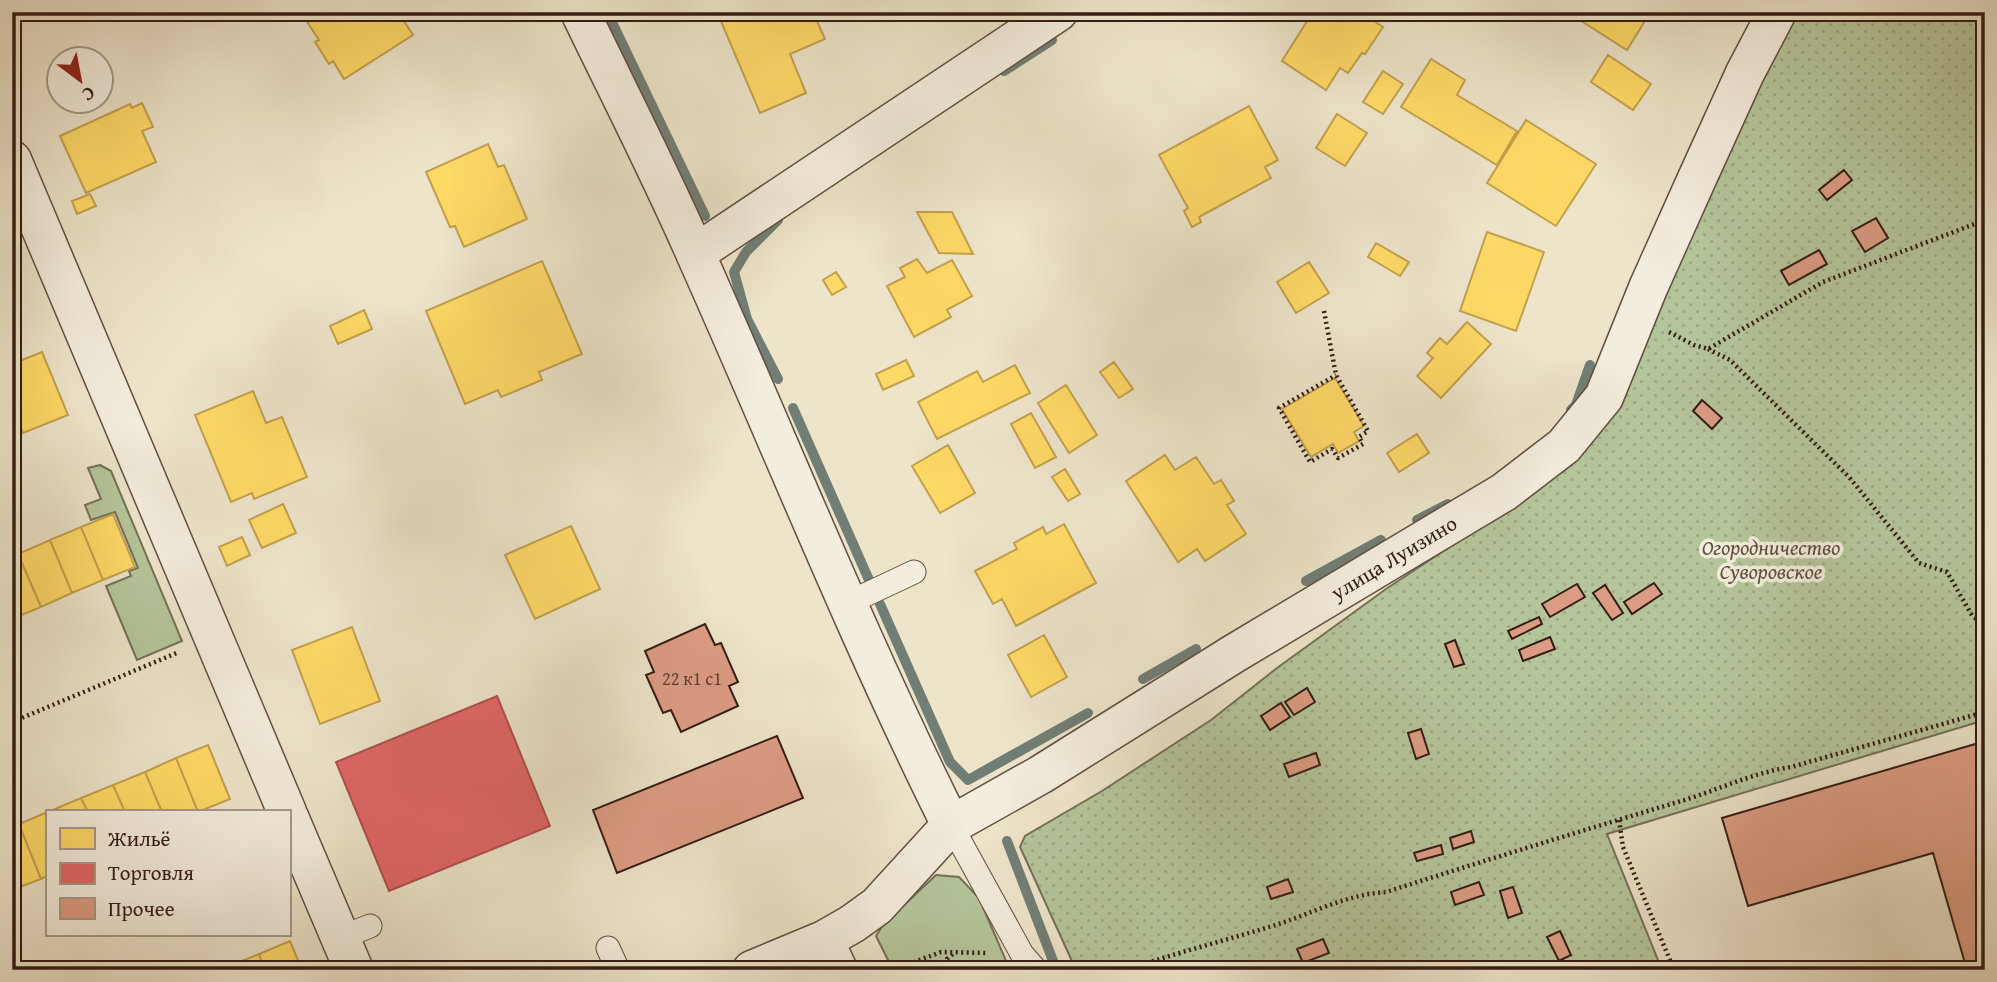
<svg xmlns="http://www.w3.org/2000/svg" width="1997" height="982" font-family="'Gentium Book Plus',serif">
<defs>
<pattern id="garden-dots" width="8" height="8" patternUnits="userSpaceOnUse" patternTransform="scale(1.75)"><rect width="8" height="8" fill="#b5c59a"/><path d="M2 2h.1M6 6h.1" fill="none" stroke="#9ca984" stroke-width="1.8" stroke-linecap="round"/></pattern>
</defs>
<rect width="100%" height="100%" fill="#ede4ca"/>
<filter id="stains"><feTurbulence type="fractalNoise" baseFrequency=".00286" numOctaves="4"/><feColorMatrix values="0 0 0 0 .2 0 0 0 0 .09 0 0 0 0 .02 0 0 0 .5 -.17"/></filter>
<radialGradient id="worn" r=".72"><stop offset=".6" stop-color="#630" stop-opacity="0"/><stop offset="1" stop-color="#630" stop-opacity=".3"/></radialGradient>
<path fill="#b5c59a" stroke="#747057" stroke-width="2" d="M100 465 111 471 182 641 137 660 106 586 131 576 129 571 138 568 115 512 91 520 85 505 101 499 88 468Z
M936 875 959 877 979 898 1010 970H893L876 936 883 925Z"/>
<path fill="url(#garden-dots)" stroke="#747057" stroke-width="2" d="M1798 12H1985V720L1607 834 1662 970H1076L1020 847 1025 836 1102 791 1211 720 1277 668 1386 589 1534 491 1661 299 1769 66Z"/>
<path fill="#ffd966" stroke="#c2a04d" stroke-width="2" d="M304 12H398L413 35 344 79 333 61 329 64 315 42 319 40 302 14Z
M717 12H813L825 39 790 54 806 93 760 113Z
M1299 12H1360L1383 27 1365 54 1362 53 1348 73 1340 68 1326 90 1282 61 1309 18Z
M1567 12H1643L1648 16 1627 50Z
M1608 55 1651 84 1633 110 1591 82Z
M1431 59 1465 80 1457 95 1517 131 1497 165 1401 107Z
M1383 71 1403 84 1383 114 1363 102Z
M142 103 153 127 142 131 156 162 86 193 60 136 130 104 132 108Z
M1249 106 1278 160 1265 167 1271 178 1199 217 1201 222 1192 227 1184 211 1188 208 1159 155Z
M1337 114 1367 133 1345 166 1316 148Z
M1526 120 1596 164 1556 226 1487 183Z
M488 144 498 167 504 165 527 219 464 247 455 226 450 227 426 172Z
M90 194 96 206 77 214 72 201Z
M917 212H952L973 254 939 253Z
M1487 232 1544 252 1516 331 1460 311Z
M1376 243 1409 262 1400 276 1368 257Z
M917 259 927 273 952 260 972 296 947 310 951 317 914 337 887 286 905 277 900 268Z
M542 261 582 354 539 372 542 380 501 397 498 390 465 404 426 311Z
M1309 262 1329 293 1296 313 1277 282Z
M836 272 846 287 832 295 823 280Z
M364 310 372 329 338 344 330 326Z
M1467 322 1491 344 1441 398 1417 376 1433 358 1427 353 1440 338 1447 344Z
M42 352 68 415 23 433 12 405V364Z
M906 360 914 376 883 390 876 374Z
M1114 362 1133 389 1119 398 1100 372Z
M1015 365 1030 393 937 439 918 402 977 371 983 382Z
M1335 378 1364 426 1354 432 1359 441 1338 453 1333 444 1311 457 1282 409Z
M1066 385 1097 435 1069 453 1038 403Z
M253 391 266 423 282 417 307 477 254 499 252 493 231 502 195 415Z
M1031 413 1056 457 1035 468 1011 424Z
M1417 434 1429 453 1399 472 1387 453Z
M948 445 975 493 940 513 912 466Z
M1165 455 1175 470 1196 457 1214 484 1221 480 1234 501 1227 505 1246 534 1205 561 1197 549 1178 562 1126 481Z
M1065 469 1080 494 1068 501 1052 477Z
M283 504 296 533 262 548 249 520Z
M113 514 135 567 103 580 81 527Z
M1064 524 1096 583 1016 626 1002 599 993 604 975 571 1017 549 1014 543 1043 527 1046 534Z
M571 526 600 589 535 619 505 555Z
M81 527 103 580 72 593 50 540Z
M242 537 250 555 227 566 219 547Z
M50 540 72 593 41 607 18 554Z
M18 554 41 607 12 619V556Z
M352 627 380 701 320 724 292 650Z
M1044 635 1067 677 1031 697 1008 655Z
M208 745 230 799 198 812 176 758Z
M176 758 198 812H162L145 772Z
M145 772 162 812H125L113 785Z
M113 785 125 812H88L81 798Z
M81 798 88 812H51L50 811Z
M50 811 47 812V876L41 879 19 824Z
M19 824 41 879 12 890V827Z
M290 941 302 970H265L259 954Z
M259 954 265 970H228L227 967Z"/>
<path fill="#e06666" stroke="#ac504d" stroke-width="2" d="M497 696 550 826 389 891 336 762Z"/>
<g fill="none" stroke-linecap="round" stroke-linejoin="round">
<path stroke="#717e75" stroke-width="10" d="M607 12 705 216
M1004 71 1052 40
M778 220 746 252 734 272 747 319 778 379
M793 408 869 580
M1571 410 1576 405 1590 365
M1417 520 1448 504
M1306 581 1381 540
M880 604 950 762 968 780 1088 713
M1143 679 1196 649
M1007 841 1055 966"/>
</g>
<path fill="#dc9c84" stroke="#341c14" stroke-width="2" d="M1844 170 1852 180 1827 200 1819 190Z
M1876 218 1888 238 1865 252 1852 231Z
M1819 250 1827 264 1789 285 1781 271Z
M1702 400 1722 418 1712 429 1693 411Z
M1654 583 1662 594 1632 614 1624 602Z
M1577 584 1585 597 1550 617 1542 604Z
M1605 585 1623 613 1612 620 1593 593Z
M1539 617 1542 624 1512 639 1508 631Z
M705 624 715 645 721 643 738 682 729 686 738 706 681 732 671 710 663 713 646 675 654 672 645 651Z
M1550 637 1555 649 1523 661 1519 650Z
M1455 640 1464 664 1454 667 1445 644Z
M1307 688 1315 702 1294 715 1285 702Z
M1281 703 1290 717 1270 730 1261 716Z
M1421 729 1429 754 1416 759 1408 733Z
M777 736 803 798 617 873 593 810Z
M1982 742 1985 751V970H1967L1933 853 1748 906 1722 818Z
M1316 753 1320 765 1289 777 1284 764Z
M1471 831 1474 842 1453 849 1450 838Z
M1441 845 1443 854 1417 861 1414 853Z
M1288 879 1293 892 1271 899 1267 887Z
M1479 882 1484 895 1455 905 1451 892Z
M1513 887 1522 913 1508 918 1500 891Z
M1560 931 1571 955 1559 961 1547 937Z
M1323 939 1329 953 1303 963 1297 949Z"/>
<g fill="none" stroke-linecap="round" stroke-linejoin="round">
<g stroke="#624e42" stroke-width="25">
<path id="service" d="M848 603 914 572
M951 825 1022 954 1036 970
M340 938 370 926
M608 948 618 970"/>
</g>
<g stroke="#624e42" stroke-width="41">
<path id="minor" d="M580 12C619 93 660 173 696 255 781 445 858 639 951 825
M12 160 287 812
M696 253 1058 12
M289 817 354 970
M824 940 838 970
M752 970 824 940 852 924 877 906 951 825 1040 775 1235 653 1504 492 1564 446 1604 397 1648 288 1695 183 1745 73 1777 12"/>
</g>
<path stroke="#341c14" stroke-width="4.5" stroke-dasharray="2 3.5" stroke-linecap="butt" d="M1324 311 1336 375 1368 431 1359 437 1363 444 1338 458 1332 449 1310 462 1279 408 1336 375
M1669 332 1694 345 1708 349 1823 282 1985 220
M1708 349 1730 360 1849 477 1919 563 1947 572 1973 617 1985 623
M1981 713 1985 693
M12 722 179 652
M1619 820 1623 847 1674 970
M911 964 920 970
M893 970 941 952 986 953
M946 970 947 959 954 953
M1126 970C1178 952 1231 939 1282 923 1316 911 1350 894 1386 892 1483 861 1581 831 1678 802 1716 791 1751 773 1791 767L1985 712"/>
<use href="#service" stroke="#f3eddd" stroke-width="23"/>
<use href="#minor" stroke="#f3eddd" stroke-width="38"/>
</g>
<g text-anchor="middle" stroke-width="7" stroke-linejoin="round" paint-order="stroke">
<g font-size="18" fill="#5e3c30">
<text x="692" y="685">22 к1 с1</text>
</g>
<g font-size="21" font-style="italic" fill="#5b4f3c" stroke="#f3eddd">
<text x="1771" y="555">Огородничество<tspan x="1771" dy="24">Суворовское</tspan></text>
</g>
<g font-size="21" fill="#341c14" stroke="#f3eddd">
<text transform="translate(1394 558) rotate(-31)" y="7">улица Луизино</text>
</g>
</g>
<rect width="1997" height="982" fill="none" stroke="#ede4ca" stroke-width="42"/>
<rect x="14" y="14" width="1969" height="954" fill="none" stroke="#341c14" stroke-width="3.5"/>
<rect x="21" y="21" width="1955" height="940" fill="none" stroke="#341c14" stroke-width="2"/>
<rect x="46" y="810" width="245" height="126" fill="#f3eddd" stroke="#a7998d" stroke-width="2"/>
<rect x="60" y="828" width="35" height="21" fill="#ffd966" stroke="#a7998d" stroke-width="2"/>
<text x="108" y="846" font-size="21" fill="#341c14">Жильё</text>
<rect x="60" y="863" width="35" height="21" fill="#e06666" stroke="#a7998d" stroke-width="2"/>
<text x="108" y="880" font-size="21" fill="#341c14">Торговля</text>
<rect x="60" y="898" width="35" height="21" fill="#dc9c84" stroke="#a7998d" stroke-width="2"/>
<text x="108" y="916" font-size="21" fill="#341c14">Прочее</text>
<g transform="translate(80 80) rotate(148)"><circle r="33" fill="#f3eddd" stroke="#a7998d" stroke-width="2"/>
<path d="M0-5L12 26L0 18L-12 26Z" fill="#8f2418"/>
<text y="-10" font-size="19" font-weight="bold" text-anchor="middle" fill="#341c14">С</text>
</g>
<rect width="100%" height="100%" filter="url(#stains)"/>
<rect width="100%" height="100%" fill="url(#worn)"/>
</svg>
